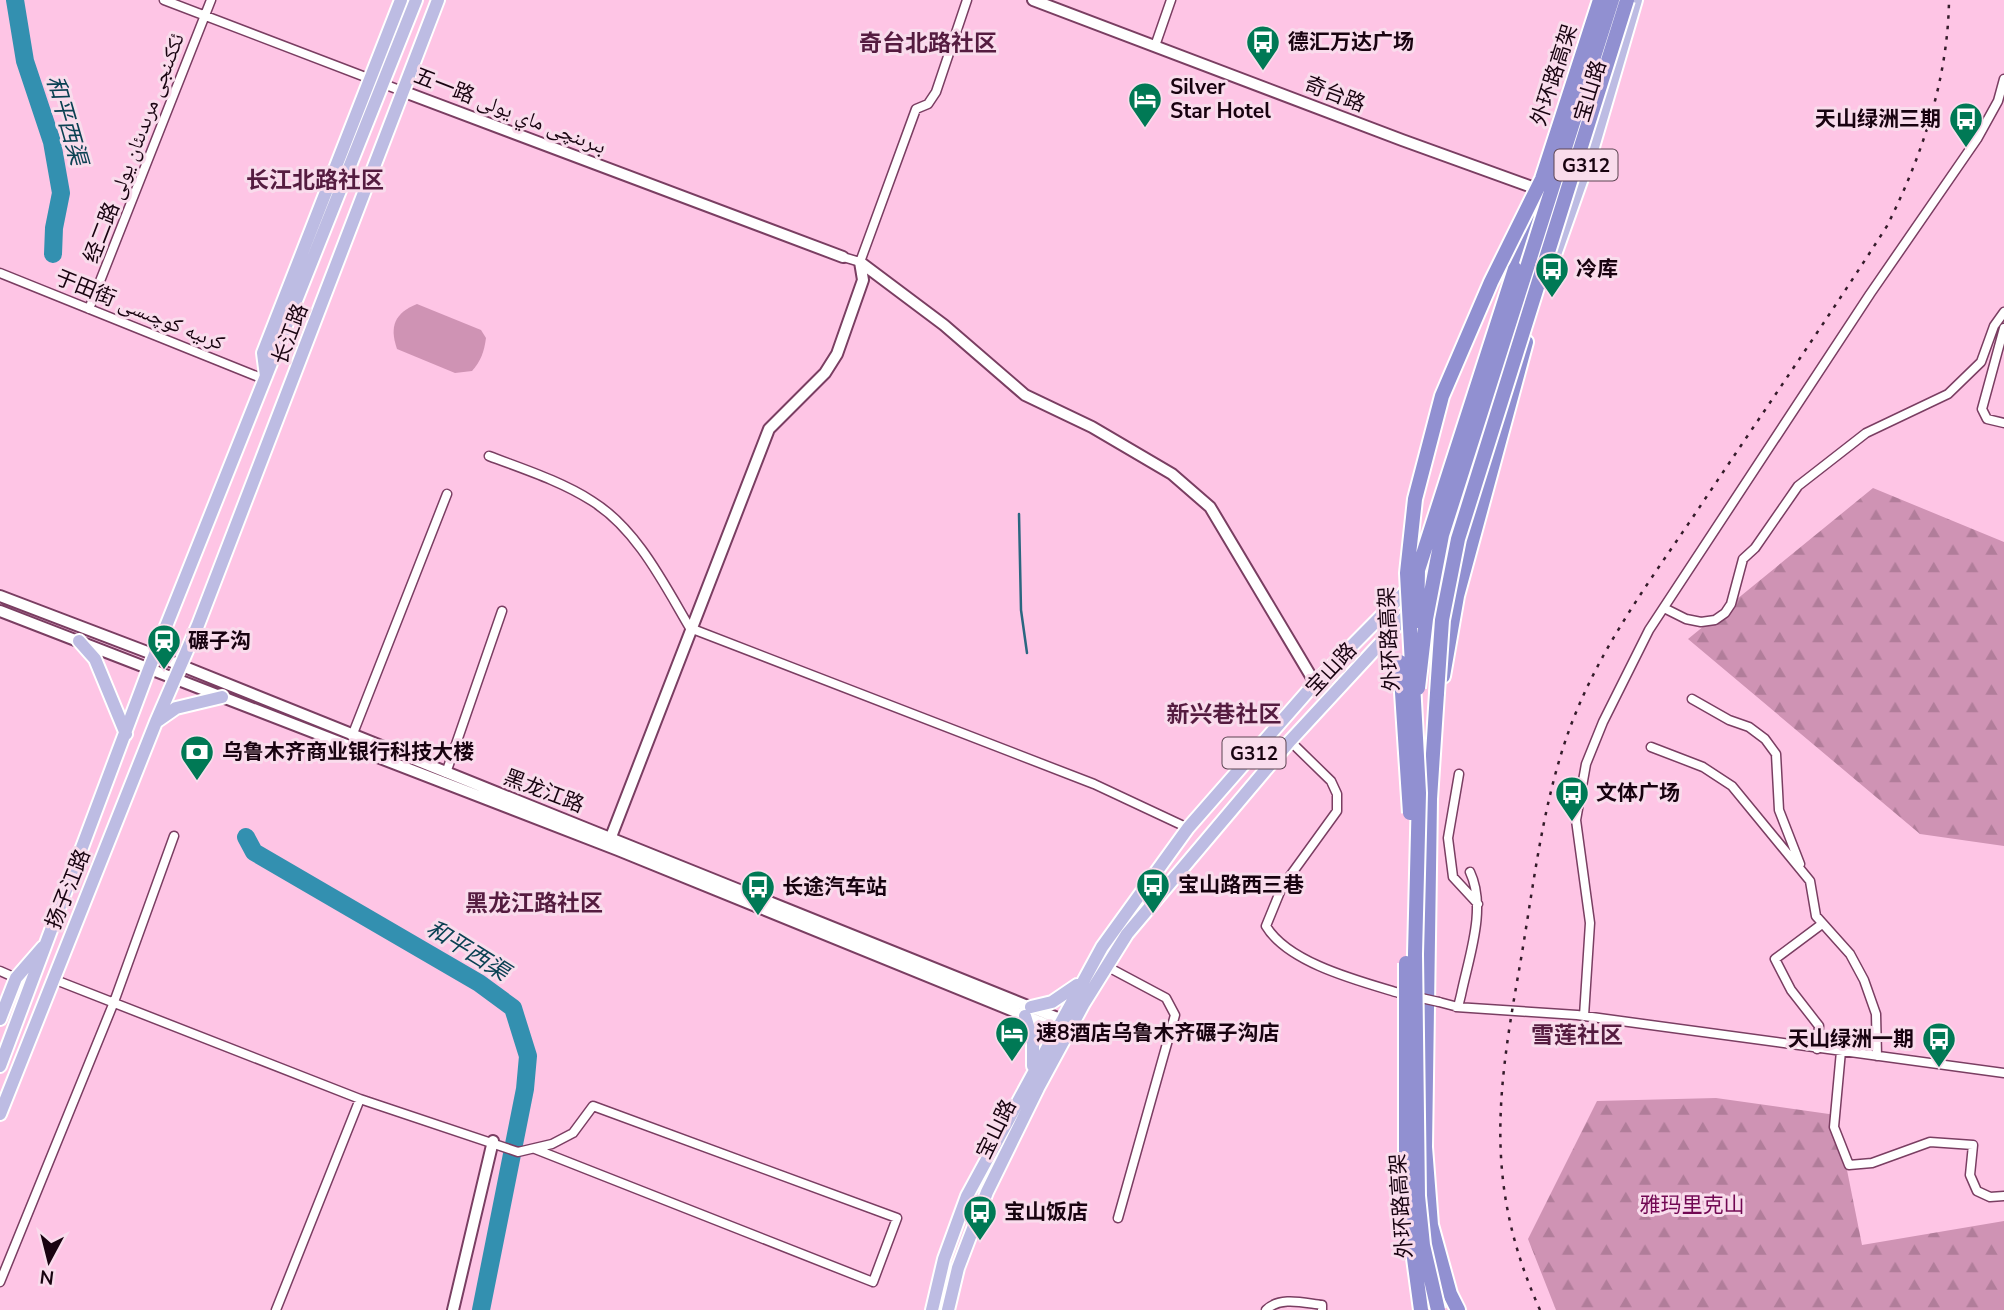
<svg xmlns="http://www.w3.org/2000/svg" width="2004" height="1310" font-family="'Nunito Sans','Noto Naskh Arabic','Noto Sans SC',sans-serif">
<defs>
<pattern id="forest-firs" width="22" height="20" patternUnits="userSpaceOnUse" patternTransform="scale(1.75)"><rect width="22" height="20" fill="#cf93b4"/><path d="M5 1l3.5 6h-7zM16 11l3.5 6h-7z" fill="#b17d9a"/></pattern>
</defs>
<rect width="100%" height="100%" fill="#fec5e5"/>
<path fill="url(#forest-firs)" d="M1873 488 2004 542V846L1920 834 1688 639Z
M1716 1098 1836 1115 1862 1245 2004 1221V1310H1556L1528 1239 1597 1101Z"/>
<path fill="#cf93b4" d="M417 304 481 330 486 338C484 352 481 361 472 371L455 373 397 349C389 326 395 313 417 304Z"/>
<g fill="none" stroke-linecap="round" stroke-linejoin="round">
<path stroke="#2b6680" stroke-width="2.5" d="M1019 514 1021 610 1027 653"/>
<path stroke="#3390b0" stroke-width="18" d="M15 0 25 61 52 142 61 193 54 228 53 254
M246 837 254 852 479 983 513 1008 528 1056 525 1089 481 1310"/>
<g stroke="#7a3e62" stroke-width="11">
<path id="street" d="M164 0 402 91
M1155 46 1171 0
M843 257 860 262 916 109 928 104 936 92 967 0
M0 273 266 380
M89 309 211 0
M2004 328 1982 409 1987 419 2004 423
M489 456C523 469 561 481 592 501 637 529 664 584 690 628L1094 784 1188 828
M1664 608 1686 619 1701 622 1715 620 1725 613 1731 604 1743 559 1755 548 1798 486 1866 433 1948 394 1981 362 1994 326 2004 312
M1692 699 1729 720 1749 727 1765 739 1776 754 1779 810 1800 864
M352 736 447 494
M1290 741 1331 781 1337 794V811L1282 887 1266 926C1288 963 1359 981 1399 993
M1651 747 1703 767 1732 786 1810 881 1816 916 1850 954 1864 980 1876 1014 1877 1056
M446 773 502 611
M1459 774 1448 838 1453 877 1478 904
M1106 966 1166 998 1175 1015 1118 1218
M0 971 16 978
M53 979 360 1099 518 1152 552 1144 573 1133 593 1106 897 1218 873 1282 535 1149
M1439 1002 1458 1007 1461 995C1469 956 1487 908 1470 872
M1456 1007 1577 1015 2004 1073
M1584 1016 1590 923 1576 820 1586 764 1603 722 1649 630 1870 294 1977 139 1998 101 2004 79
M1817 1049 1819 1026 1791 990 1775 959 1822 924
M1841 1051 1834 1127 1849 1165 1872 1163 1930 1142 1973 1145 1970 1175 1977 1191 1990 1197 2004 1196
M0 1282 114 1002 174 836
M276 1310 360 1099
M1266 1310C1280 1296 1304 1303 1322 1305V1310"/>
</g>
<g stroke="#7a3e62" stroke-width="14">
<path id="secondary" d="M1033 0 1402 140 1543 191
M402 91 843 257
M860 262 944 325 1025 395 1092 427 1172 474 1210 507 1315 683
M0 596 155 655 1070 1023
M0 611 618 850 1065 1032
M609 842 769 429 825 373 837 354 863 280 860 262
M453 1310 493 1141"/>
</g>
<g stroke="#fff" stroke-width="16">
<path id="primary" d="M1545 283 1593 147 1636 0
M266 376 263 353 401 0
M1453 516 1464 494 1490 407
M79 641 95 659 126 734
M156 722 176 708 222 697
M1031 1007 1052 1002 1077 985
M1025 1016 1033 1042V1066
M0 1019 16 978 43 947
M0 1066 149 669 416 0
M0 1114 156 722 198 625 438 0
M932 1310 944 1259 967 1196 1102 947 1188 828 1315 683 1409 588 1427 566 1437 547
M948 1310 958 1268 987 1192 1038 1088 1084 1003 1127 934 1290 741 1413 608"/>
</g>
<g stroke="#fff" stroke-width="18">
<path id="highway" d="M1515 269 1543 199
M1443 676 1457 596 1526 342
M1437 693 1430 799 1425 1147 1431 1225 1450 1294 1458 1310"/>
</g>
<use href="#street" stroke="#fff" stroke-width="8"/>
<use href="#secondary" stroke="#fff" stroke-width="10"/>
<use href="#primary" stroke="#bdbce3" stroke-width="12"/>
<use href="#highway" stroke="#9190d1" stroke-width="14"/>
<path stroke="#341b2a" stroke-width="2.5" stroke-dasharray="3.5 7" stroke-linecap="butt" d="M1540 1310C1486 1190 1496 1101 1518 976 1533 893 1541 805 1571 725 1600 648 1649 582 1695 514 1759 418 1825 323 1887 226 1922 156 1948 79 1949 0"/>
<g stroke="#7a3e62" stroke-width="11" stroke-linecap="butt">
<path id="street-bridge" d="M1399 993 1439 1002"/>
</g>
<g stroke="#fff" stroke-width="18" stroke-linecap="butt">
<path id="highway-bridge" d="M1417 621 1418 570 1515 269
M1400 662 1410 813
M1418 688 1426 619 1442 535 1612 0
M1437 693 1442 620 1458 539 1627 0
M1406 963V1199L1421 1310
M1438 1310 1423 1245 1418 1196 1415 954 1419 793 1407 573 1415 499 1442 396 1491 282 1542 179 1600 0"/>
</g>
<use href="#street-bridge" stroke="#fff" stroke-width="8"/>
<use href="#highway-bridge" stroke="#9190d1" stroke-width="14"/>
</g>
<defs>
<g id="bus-pin" transform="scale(1.75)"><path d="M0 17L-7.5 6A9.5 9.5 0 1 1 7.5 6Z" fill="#007955" stroke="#f9dcec"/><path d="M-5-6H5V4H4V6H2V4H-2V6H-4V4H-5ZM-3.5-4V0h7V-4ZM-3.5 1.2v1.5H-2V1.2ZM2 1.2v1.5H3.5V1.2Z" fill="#fff"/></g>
<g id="hotel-pin" transform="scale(1.75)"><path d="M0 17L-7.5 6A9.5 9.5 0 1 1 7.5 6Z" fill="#007955" stroke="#f9dcec"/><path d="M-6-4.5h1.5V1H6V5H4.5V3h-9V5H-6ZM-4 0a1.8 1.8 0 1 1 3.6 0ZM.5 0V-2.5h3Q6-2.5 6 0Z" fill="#fff"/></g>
<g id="station-pin" transform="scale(1.75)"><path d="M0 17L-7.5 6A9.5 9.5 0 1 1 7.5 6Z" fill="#007955" stroke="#f9dcec"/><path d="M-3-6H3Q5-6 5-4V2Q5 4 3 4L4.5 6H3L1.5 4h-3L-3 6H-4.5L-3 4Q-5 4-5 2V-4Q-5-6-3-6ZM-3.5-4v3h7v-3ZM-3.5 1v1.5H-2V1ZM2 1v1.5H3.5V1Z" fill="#fff"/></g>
<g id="bank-pin" transform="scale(1.75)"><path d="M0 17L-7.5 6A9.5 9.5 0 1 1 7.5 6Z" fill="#007955" stroke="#f9dcec"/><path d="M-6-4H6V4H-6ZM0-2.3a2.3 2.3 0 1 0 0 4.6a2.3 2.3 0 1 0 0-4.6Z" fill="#fff"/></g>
</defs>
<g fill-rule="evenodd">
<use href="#bus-pin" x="1263" y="42"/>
<use href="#hotel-pin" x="1145" y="99"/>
<use href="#bus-pin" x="1966" y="119"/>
<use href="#bus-pin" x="1552" y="269"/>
<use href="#station-pin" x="164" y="641"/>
<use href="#bank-pin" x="197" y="752"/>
<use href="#bus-pin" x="1572" y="793"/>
<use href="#bus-pin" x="1153" y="885"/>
<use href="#bus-pin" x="758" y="887"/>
<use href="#hotel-pin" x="1012" y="1033"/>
<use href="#bus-pin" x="1939" y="1039"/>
<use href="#bus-pin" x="980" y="1212"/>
</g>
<g text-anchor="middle" stroke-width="6" stroke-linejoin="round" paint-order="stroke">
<g fill="#f9dcec" stroke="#5c4452" stroke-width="2">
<rect x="1554.5" y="149.5" width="63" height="31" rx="5"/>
<rect x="1222.5" y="737.5" width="63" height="31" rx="5"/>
</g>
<g font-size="19" font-weight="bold" fill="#180310">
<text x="1586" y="172">G312</text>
<text x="1254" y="760">G312</text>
</g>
<g font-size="21" font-weight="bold" fill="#180310" stroke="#f9dcec" text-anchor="start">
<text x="1288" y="49">德汇万达广场</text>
<text x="1170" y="94">Silver<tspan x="1170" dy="24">Star Hotel</tspan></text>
<text x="1941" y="126" text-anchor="end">天山绿洲三期</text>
<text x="1576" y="276">冷库</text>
<text x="188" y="648">碾子沟</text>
<text x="222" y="759">乌鲁木齐商业银行科技大楼</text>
<text x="1596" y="800">文体广场</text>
<text x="1178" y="892">宝山路西三巷</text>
<text x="782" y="894">长途汽车站</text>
<text x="1036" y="1040">速8酒店乌鲁木齐碾子沟店</text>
<text x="1914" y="1046" text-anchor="end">天山绿洲一期</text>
<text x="1004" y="1219">宝山饭店</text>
</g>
<g font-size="21" fill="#180310" stroke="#f9dcec">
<text transform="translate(1554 75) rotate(-72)" y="7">外环路高架</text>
<text transform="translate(1590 91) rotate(-73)" y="7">宝山路</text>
<text transform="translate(1335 94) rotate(21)" y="7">奇台路</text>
<text transform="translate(510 111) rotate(21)" y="7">五一路 بىرىنچى ماي يولى</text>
<text transform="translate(134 148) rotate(-69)" y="7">经二路 ئككىنجى مرىدىئان يولى</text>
<text transform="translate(140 310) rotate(22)" y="7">于田街 كرىيە كوچىسى</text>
<text transform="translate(290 334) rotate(-69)" y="7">长江路</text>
<text transform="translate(1389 639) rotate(-93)" y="7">外环路高架</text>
<text transform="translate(1331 669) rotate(-47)" y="7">宝山路</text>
<text transform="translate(544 791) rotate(21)" y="7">黑龙江路</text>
<text transform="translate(68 889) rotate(-68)" y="7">扬子江路</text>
<text transform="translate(996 1129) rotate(-64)" y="7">宝山路</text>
<text transform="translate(1401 1206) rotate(-94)" y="7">外环路高架</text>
</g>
<g font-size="21" fill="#710752" stroke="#f9dcec">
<text x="1692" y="1212">雅玛里克山</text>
</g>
<g font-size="23" font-weight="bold" fill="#551c40" stroke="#f9dcec">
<text x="928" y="51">奇台北路社区</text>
<text x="315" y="188">长江北路社区</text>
<text x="1224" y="722">新兴巷社区</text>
<text x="534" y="911">黑龙江路社区</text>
<text x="1577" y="1043">雪莲社区</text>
</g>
<g font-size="23" font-style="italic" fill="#0b4153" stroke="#f9dcec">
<text transform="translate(67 120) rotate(74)" y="8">和平西渠</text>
<text transform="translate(468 950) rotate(32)" y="8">和平西渠</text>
</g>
</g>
<g transform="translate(49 1261) rotate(187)" stroke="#f9dcec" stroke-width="5" paint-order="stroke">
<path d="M0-5L12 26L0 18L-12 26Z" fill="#180310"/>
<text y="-10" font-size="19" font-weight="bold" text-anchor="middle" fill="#180310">N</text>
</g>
</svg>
